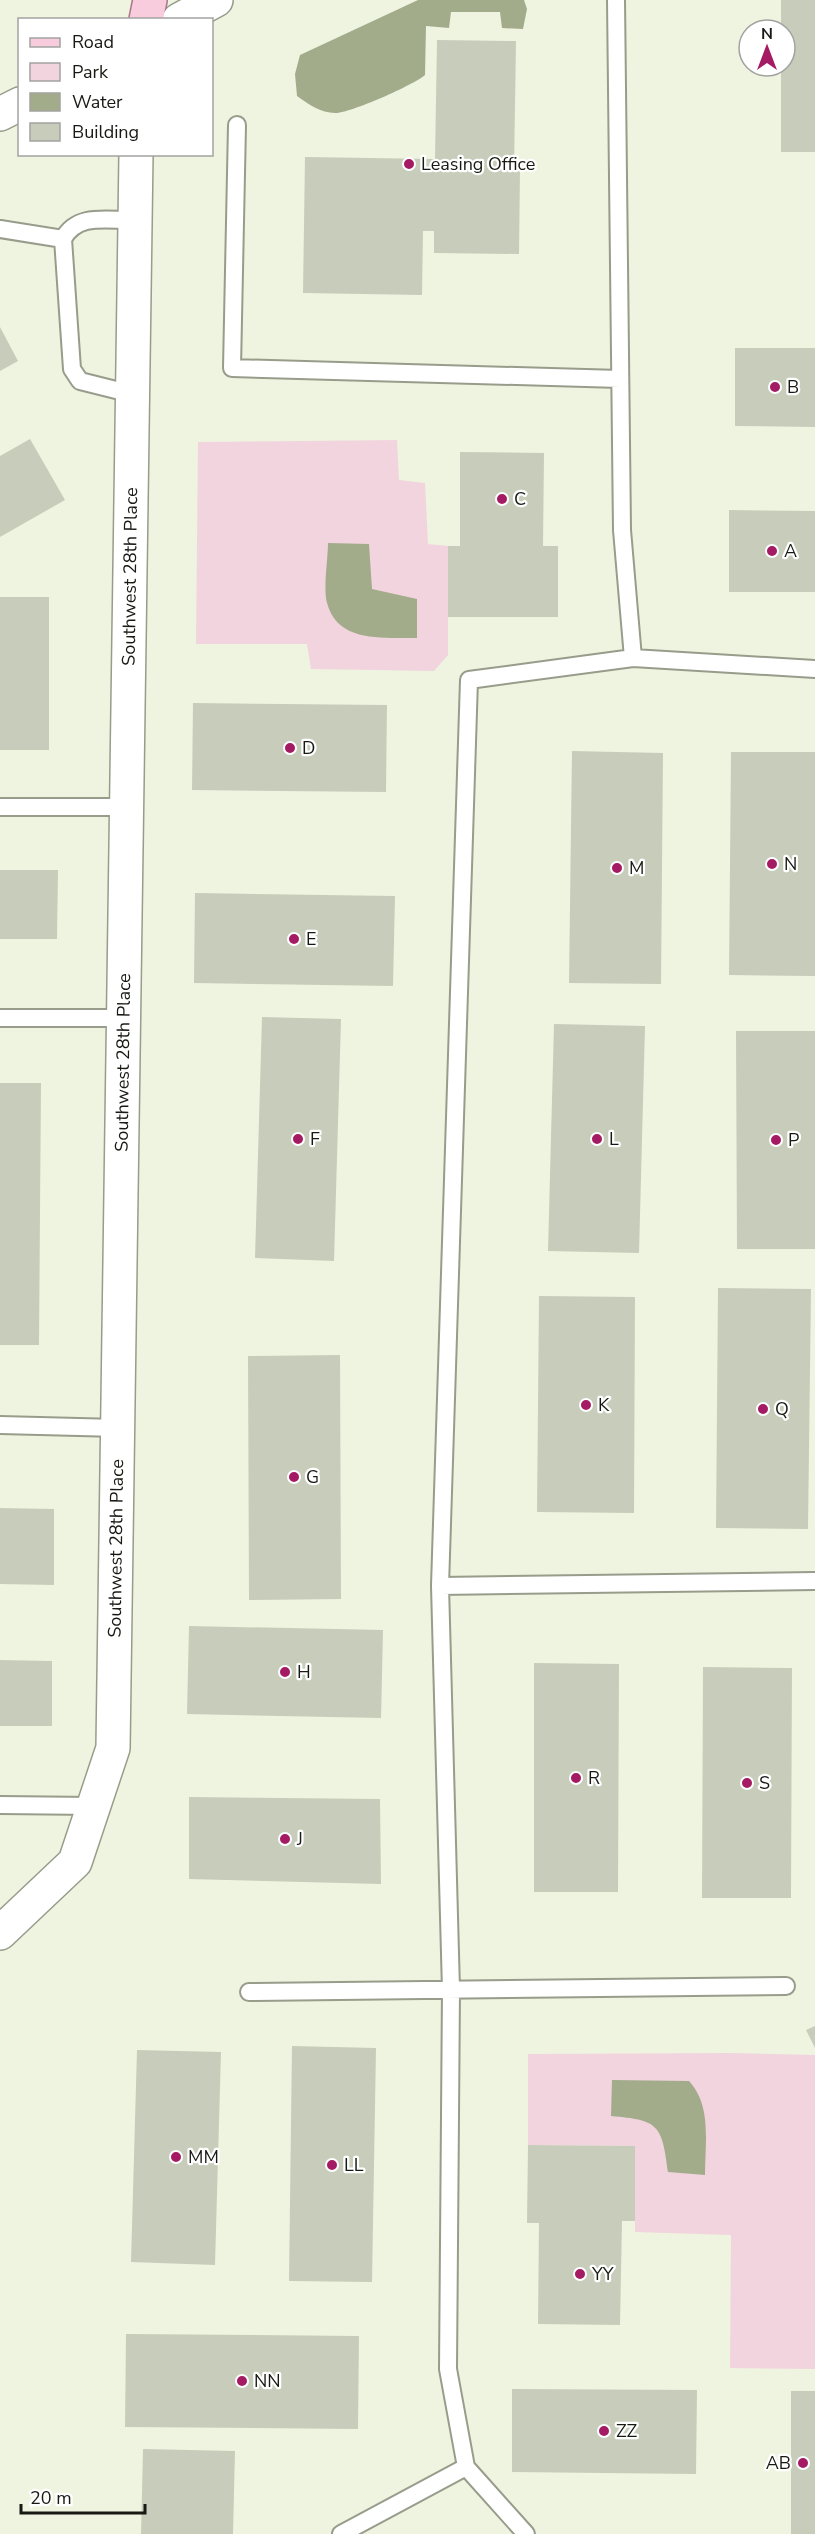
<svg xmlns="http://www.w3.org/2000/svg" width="815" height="2534" font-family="'Nunito Sans',sans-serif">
<rect width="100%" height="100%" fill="#eef4e0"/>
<path fill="#f2d4de" d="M397 440 399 480 425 483 428 544 448 546V655L434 671 311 669 307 644H196L198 442Z
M731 2053 815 2055V2369L730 2368 731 2235 635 2232V2146L528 2145V2054Z"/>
<path fill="#a2ac8b" d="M418 0H524L527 9 523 29 502 28 500 12H451L449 28 426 26 425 75C414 85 348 114 335 113 321 113 308 104 297 96L295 74 300 55Z
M328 543 369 544 372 589 417 599V638C384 637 338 644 327 603 323 589 328 559 328 543Z
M612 2080 689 2081C712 2106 705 2142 705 2175L668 2172C662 2125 659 2120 611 2116Z"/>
<path fill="#c7cdba" d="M781 0H815V152H781V66H785V30H781Z
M437 40 516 41 514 170H520L519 254 434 253V231H423L422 295 303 293 305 157 435 159Z
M0 327 18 361 0 371Z
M735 348H815V427L735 426Z
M30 439 65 500 0 537V456Z
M460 452 544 453 543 546H558V617H448V546H460Z
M729 510 815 511V592H729Z
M0 597H49V750H0Z
M193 703 387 705 386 792 192 790Z
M572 751 663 753 661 984 569 983Z
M731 752H815V976L729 975Z
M0 870H58L57 939H0Z
M195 893 395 896 393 986 194 983Z
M262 1017 341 1019 334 1261 255 1258Z
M554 1024 645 1026 639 1253 548 1251Z
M736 1031H815V1249H737Z
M0 1083H41L39 1345H0Z
M718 1288 811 1289 808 1529 716 1528Z
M539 1296 635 1297 634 1513 537 1512Z
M340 1355 341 1599 249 1600 248 1356Z
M0 1508 54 1509V1585L0 1584Z
M189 1626 383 1630 381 1718 187 1714Z
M0 1660 52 1661V1726H0Z
M534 1663 619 1664 618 1892H534Z
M703 1667 792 1668 791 1898H702Z
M189 1797 380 1799 381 1884 189 1879Z
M815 2026V2048L806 2030Z
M292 2046 376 2048 372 2282 289 2281Z
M137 2050 221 2052 215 2265 131 2262Z
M528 2145 635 2146V2221H622L620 2325 538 2324 539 2223H527Z
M126 2334 359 2336 358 2429 125 2427Z
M512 2389 697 2390 696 2474 512 2472Z
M791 2391H815V2534H791Z
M143 2449 235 2451 233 2534H141Z"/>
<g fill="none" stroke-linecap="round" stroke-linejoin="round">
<g stroke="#979c8b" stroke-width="20">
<path id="service" d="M616 0 622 530 633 658
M237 125 232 368 620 379
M0 229 63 239
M132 394 80 381 72 369 63 239C78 212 108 221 135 220
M0 807H126
M0 1018H123
M0 1425 118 1428
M440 1586 815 1581
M0 1805 94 1806
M249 1992 786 1986
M341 2534 466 2467
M526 2534 466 2467 448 2369 451 1990 440 1586 469 680 633 658 815 669"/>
</g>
<g stroke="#979c8b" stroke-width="36">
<g id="minor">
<path id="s1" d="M0 1933 75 1862 113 1748 136 154"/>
</g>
</g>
<g stroke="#979c8b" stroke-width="36">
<path id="tertiary" d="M179 20 216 0
M0 114 20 104"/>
</g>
<g stroke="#a77787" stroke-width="36">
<path id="primary" d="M146 20 150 0"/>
</g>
<use href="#service" stroke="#fff" stroke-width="16"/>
<use href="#minor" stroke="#fff" stroke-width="33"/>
<use href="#tertiary" stroke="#fff" stroke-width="33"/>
<use href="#primary" stroke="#f8ccdd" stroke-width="33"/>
</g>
<g fill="#a41b63" stroke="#fff" stroke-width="2">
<circle cx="409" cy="164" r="6"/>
<circle cx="775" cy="387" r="6"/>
<circle cx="502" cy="499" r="6"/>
<circle cx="772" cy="551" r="6"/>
<circle cx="290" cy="748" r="6"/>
<circle cx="772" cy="864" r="6"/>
<circle cx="617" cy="868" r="6"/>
<circle cx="294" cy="939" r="6"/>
<circle cx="298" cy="1139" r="6"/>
<circle cx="597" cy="1139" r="6"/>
<circle cx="776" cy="1140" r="6"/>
<circle cx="586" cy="1405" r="6"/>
<circle cx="763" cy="1409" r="6"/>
<circle cx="294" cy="1477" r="6"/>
<circle cx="285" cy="1672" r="6"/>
<circle cx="576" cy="1778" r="6"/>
<circle cx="747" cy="1783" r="6"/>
<circle cx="285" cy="1839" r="6"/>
<circle cx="176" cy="2157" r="6"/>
<circle cx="332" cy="2165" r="6"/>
<circle cx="580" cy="2274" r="6"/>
<circle cx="242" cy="2381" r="6"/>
<circle cx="604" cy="2431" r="6"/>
<circle cx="803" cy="2463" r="6"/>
</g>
<g text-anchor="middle" stroke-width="4.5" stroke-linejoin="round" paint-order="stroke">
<g font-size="18" fill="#171912" stroke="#fff" text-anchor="start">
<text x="421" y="170">Leasing Office</text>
<text x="787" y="393">B</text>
<text x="514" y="505">C</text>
<text x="784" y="557">A</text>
<text x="302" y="754">D</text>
<text x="784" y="870">N</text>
<text x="629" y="874">M</text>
<text x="306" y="945">E</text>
<text x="310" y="1145">F</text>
<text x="609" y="1145">L</text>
<text x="788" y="1146">P</text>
<text x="598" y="1411">K</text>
<text x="775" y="1415">Q</text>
<text x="306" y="1483">G</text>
<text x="297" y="1678">H</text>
<text x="588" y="1784">R</text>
<text x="759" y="1789">S</text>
<text x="297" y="1845">J</text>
<text x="188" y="2163">MM</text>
<text x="344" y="2171">LL</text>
<text x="592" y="2280">YY</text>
<text x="254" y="2387">NN</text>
<text x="616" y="2437">ZZ</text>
<text x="791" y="2469" text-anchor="end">AB</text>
</g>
<g font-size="18" fill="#171912" stroke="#fff">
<text dy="6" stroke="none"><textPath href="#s1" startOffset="1395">Southwest 28th Place</textPath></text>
<text dy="6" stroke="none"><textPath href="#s1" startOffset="909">Southwest 28th Place</textPath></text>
<text dy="6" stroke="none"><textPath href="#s1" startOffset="423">Southwest 28th Place</textPath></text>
</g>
</g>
<rect x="18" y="18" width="195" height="138" fill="#ffffff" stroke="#a2a3a0" stroke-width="1.5"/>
<rect x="30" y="38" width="30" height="9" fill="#f8ccdd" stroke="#a2a3a0" stroke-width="1.5"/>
<text x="72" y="48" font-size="18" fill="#171912">Road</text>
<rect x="30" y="63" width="30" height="18" fill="#f2d4de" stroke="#a2a3a0" stroke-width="1.5"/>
<text x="72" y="78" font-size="18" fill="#171912">Park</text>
<rect x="30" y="93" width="30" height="18" fill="#a2ac8b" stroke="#a2a3a0" stroke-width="1.5"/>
<text x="72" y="108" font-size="18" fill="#171912">Water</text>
<rect x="30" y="123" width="30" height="18" fill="#c7cdba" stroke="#a2a3a0" stroke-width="1.5"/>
<text x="72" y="138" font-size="18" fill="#171912">Building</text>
<g transform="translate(767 48)"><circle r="28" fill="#ffffff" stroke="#a2a3a0" stroke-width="1.5"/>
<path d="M0-4.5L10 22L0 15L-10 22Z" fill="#a41b63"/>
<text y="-9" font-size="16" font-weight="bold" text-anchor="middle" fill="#171912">N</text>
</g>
<path d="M21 2504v9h124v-9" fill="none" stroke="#171912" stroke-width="3"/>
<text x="30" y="2504" font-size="18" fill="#171912" stroke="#ffffff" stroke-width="4.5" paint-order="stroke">20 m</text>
</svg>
